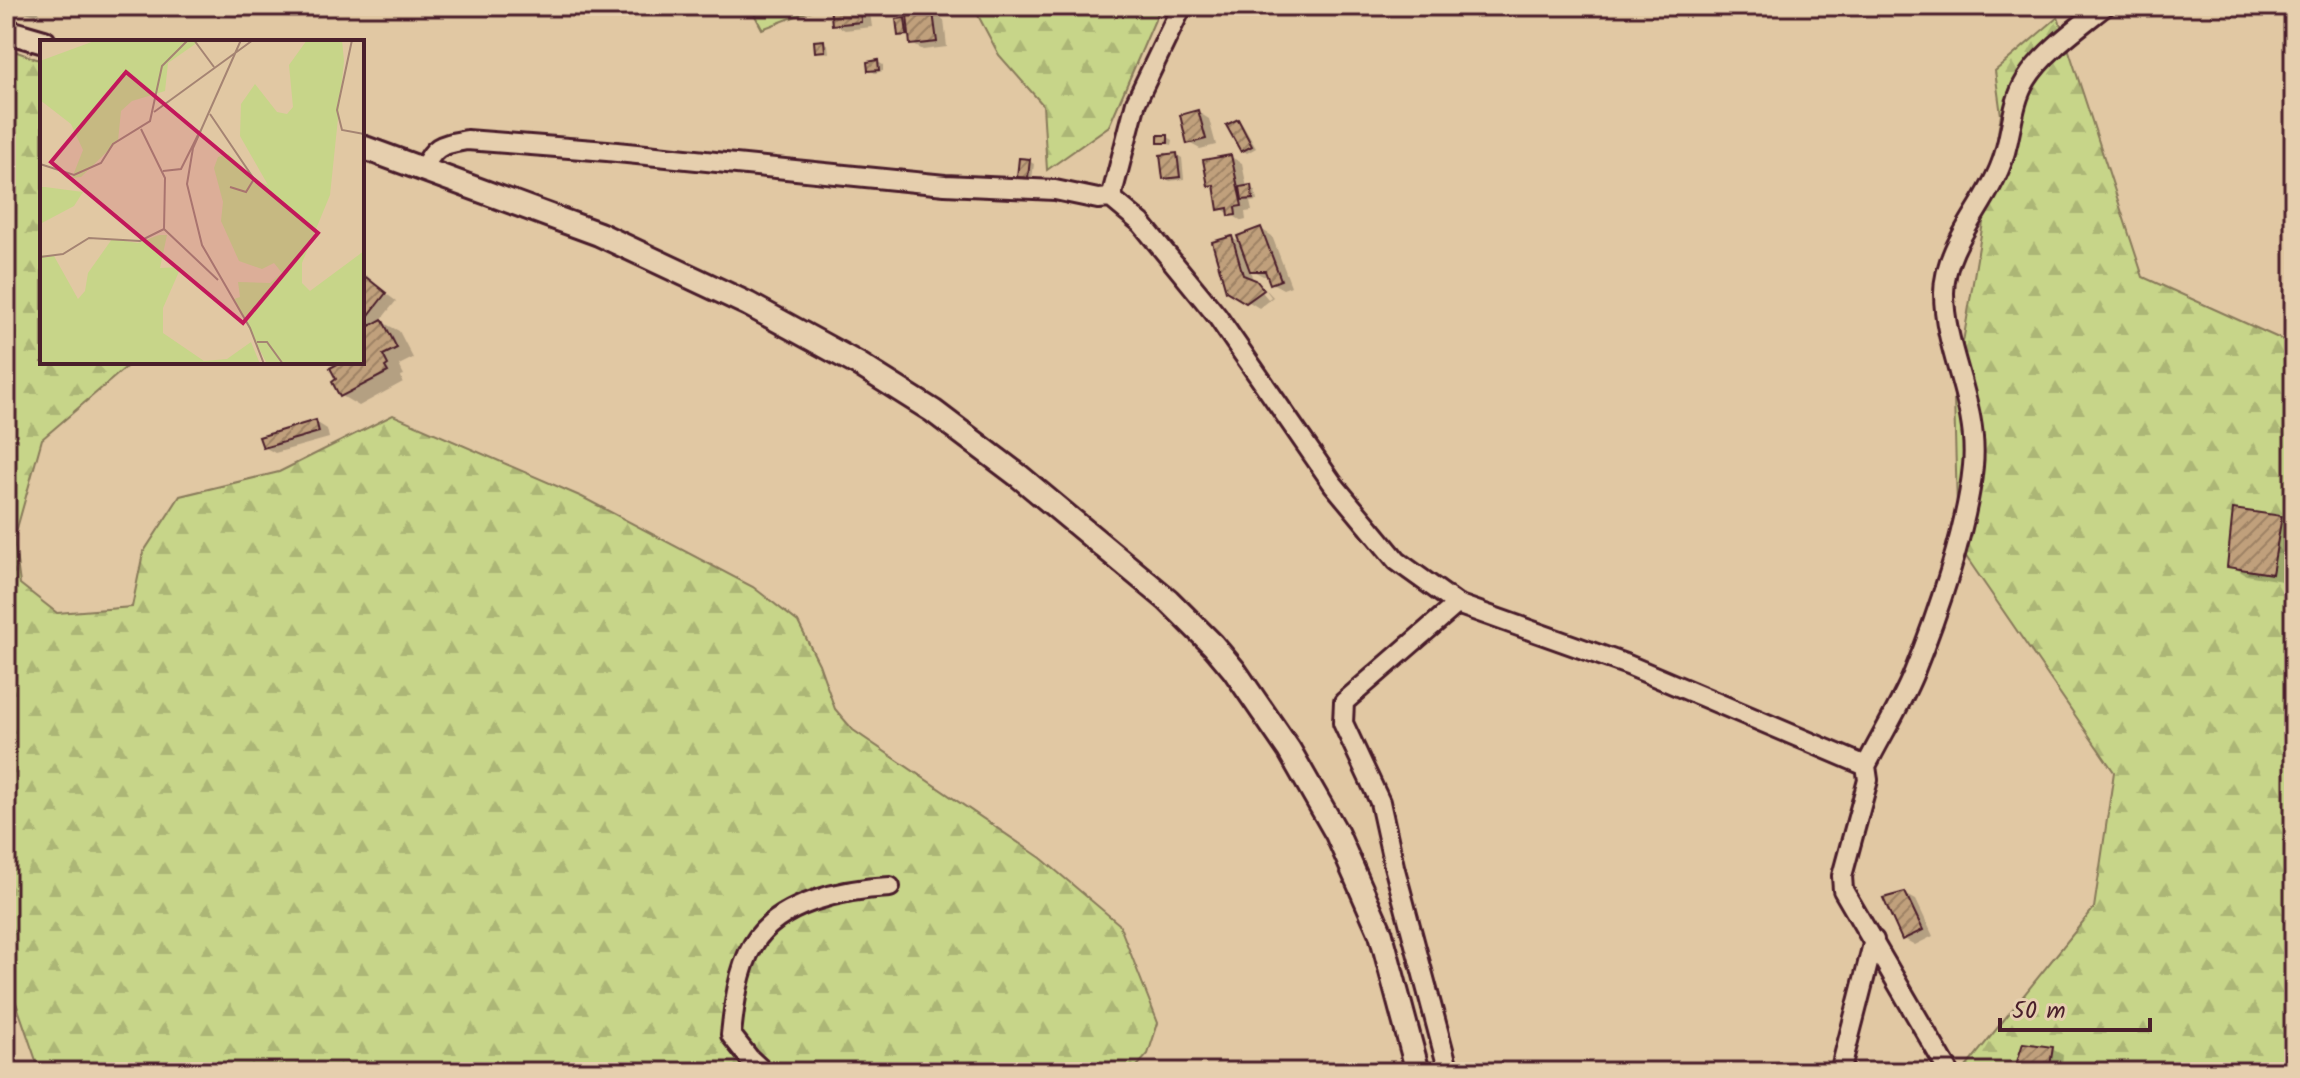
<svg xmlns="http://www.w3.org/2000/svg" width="2300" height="1078" font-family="Kalam,sans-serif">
<defs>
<pattern id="forest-firs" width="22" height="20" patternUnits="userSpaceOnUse" patternTransform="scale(2)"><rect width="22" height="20" fill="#c7d589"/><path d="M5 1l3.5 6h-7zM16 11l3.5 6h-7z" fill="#acb676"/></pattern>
<pattern id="building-hatch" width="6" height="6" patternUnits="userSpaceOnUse" patternTransform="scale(2)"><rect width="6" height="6" fill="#c0a07b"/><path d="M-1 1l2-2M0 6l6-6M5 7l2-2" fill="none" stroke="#9e8265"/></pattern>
</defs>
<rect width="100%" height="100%" fill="#e1c8a3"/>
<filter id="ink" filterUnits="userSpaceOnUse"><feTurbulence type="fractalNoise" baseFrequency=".0125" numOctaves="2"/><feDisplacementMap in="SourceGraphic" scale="16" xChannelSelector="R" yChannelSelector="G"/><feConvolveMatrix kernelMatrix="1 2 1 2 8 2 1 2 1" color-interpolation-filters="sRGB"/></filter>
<g filter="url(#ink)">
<path fill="url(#forest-firs)" stroke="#887a5a" stroke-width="2" d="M750 6H816L815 9 762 29Z
M973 6H1161L1109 126 1047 170 1043 105 999 55Z
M2058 17 2143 277 2294 345V1072H1962L2094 908 2114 772 1958 545 1954 396 2001 115 1995 71Z
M6 48 42 61V362H132L42 439 14 539 20 584 57 613 132 607 143 553 180 496 279 472 393 415 582 497 753 587 798 622 819 664 835 709 853 730 1041 858 1119 924 1158 1023 1148 1054 1132 1072H782L764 1069 753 1072H40L6 974Z"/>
<path fill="#0003" d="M6 6H41L38 16Z
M832 6H869L872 27 845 30 834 24Z
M890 6H922V10L901 13Z
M933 14 944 20 947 47 923 50 912 44 911 37 900 35 904 20 910 23Z
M823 42 828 45 829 53 816 51Z
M878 62 883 65V71L875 73 870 70Z
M1198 112 1209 119 1216 145 1200 149 1189 143Z
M1237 121 1242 124 1256 148 1247 153 1242 150Z
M1168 137 1173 140 1172 145 1160 142Z
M1177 155 1182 158 1184 179 1170 181 1165 178Z
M1231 157 1242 163 1247 188 1255 190 1257 201 1250 202 1252 211 1245 212 1246 220 1242 221 1220 208 1216 188 1210 185Z
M1029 161 1034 164 1032 179 1019 176Z
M1261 229 1272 236 1291 286 1283 289 1272 283 1269 276H1263L1250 269 1253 281 1268 299 1271 297 1263 286 1273 297 1259 308 1228 289 1232 238 1242 244Z
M367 280 396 301 380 321 399 331 413 358 399 365 404 375 401 376 403 382 359 406 342 396 345 362H362V353L370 349 362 334 365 330 362 329V286Z
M316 422 327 429 329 438 275 453 264 447Z
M2281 518 2294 525V550L2288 582 2246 575 2230 565Z
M1905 894 1916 900 1933 936 1915 945 1904 939Z
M2052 1049 2063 1055 2061 1072H2027L2018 1067Z"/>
<path fill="url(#building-hatch)" stroke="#4a1f2b" stroke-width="2" d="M830 6H860L861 22 832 25Z
M933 12 937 42 910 45 907 15Z
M905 18 907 35 898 36 896 19Z
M824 40 825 51 815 52 814 41Z
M878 60 879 70 868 71 867 62Z
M1198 110 1206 139 1187 144 1180 115Z
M1238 119 1252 146 1241 152 1226 125Z
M1158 135H1168V143H1158Z
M1177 153 1180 177 1163 179 1160 155Z
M1231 155 1242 206 1235 207 1236 215 1229 216 1228 208 1218 210 1214 185 1208 186 1203 160Z
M1019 158 1030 159 1028 178 1017 177Z
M1251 185 1253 199 1242 200 1240 187Z
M1261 227 1281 280 1270 284 1265 271H1250L1237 236Z
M1232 236 1243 275 1256 280 1264 290 1246 303 1226 291 1212 242Z
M366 277 386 293 362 324V283Z
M382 319 397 348 383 355 388 365 385 367 388 372 340 397 332 382 336 379 330 368 341 362H362V351L367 348 362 339V330Z
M316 420 319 432 263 448 259 437Z
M2233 509 2282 516 2272 574 2227 567Z
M1905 892 1923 930 1902 940 1883 898Z
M2023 1043 2053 1047 2049 1072H2029L2015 1068Z"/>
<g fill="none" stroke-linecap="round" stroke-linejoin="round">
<g stroke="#4a1f2b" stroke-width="24">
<path id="minor" d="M423 170C434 145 441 145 467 140L607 151 945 185 1055 190 1098 199 1111 198 1141 223 1217 316 1333 484 1397 561 1457 604 1628 665 1866 766
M1111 198 1136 102 1182 6
M764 1072 749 1058 731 1035C734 1006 738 970 753 945 778 902 845 889 890 887
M1449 1072 1394 866 1380 802 1343 723 1344 702 1457 604
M1840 1072 1874 940
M1949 1072 1843 890 1842 876 1868 780 1866 766C1881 736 1900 706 1913 675 1937 616 1967 529 1973 466 1979 405 1944 352 1944 293 1944 247 1984 208 2000 167 2012 140 2010 106 2026 80 2042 53 2080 26 2105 6"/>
</g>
<g stroke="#4a1f2b" stroke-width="28">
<path id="tertiary" d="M6 31 44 42
M362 147 599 234 748 304 860 365 933 411 1019 476 1168 600 1213 645 1234 670 1289 750 1337 834 1381 934 1418 1072"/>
</g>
<use href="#minor" stroke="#e6cfae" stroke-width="18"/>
<use href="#tertiary" stroke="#e6cfae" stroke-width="22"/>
</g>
</g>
<g transform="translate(40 40)">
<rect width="324" height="324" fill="#e1c8a3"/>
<path d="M57 0H161L128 23 125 51 92 61 81 71 78 101 41 137 32 138 43 110 31 84 0 60V21ZM267 0H302L304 21 290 155 262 223V243L270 251 324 211V324H227L194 259 200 257 198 242 230 243 242 233 234 223 222 229 199 221 181 181 183 162 174 128 178 117 189 114 214 140 228 145 200 96 201 64 215 44 237 72 247 74 253 67 249 25ZM0 147H5L43 152 34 166 0 184ZM119 195H127L120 228 141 227 123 268V293L164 321 187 319 211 302 220 324H0V215L14 216 38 259 45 251 48 233 72 199 98 203Z" fill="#c7d589"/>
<path fill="none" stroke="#a58473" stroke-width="2" d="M154 0 174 27M201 0 153 108 147 144 162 205 210 288 224 324M312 0 297 70 302 90 324 94M114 72 213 0M170 74 214 139 206 152 190 147M101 89 125 138 124 189 178 240M0 124 34 135 61 123 73 104 110 81 122 26 148 0M123 131 141 129 160 91M0 217 23 214 49 198 100 201 124 189M217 302H227L243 324"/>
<path fill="#c2185b" fill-opacity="0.15" stroke="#c2185b" stroke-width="4" d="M86 32 278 193 203 283 11 122Z"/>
<rect width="324" height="324" fill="none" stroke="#4a1f2b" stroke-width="4"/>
</g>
<rect width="2300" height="1078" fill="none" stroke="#e6cfae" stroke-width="32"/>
<rect x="16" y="16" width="2268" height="1046" fill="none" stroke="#4a1f2b" stroke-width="3" filter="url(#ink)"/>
<path d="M2000 1018v12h150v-12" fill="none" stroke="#4a1f2b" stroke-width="4"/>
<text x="2012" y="1018" font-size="24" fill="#4a1f2b" stroke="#e6cfae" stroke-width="6" paint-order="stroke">50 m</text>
</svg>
